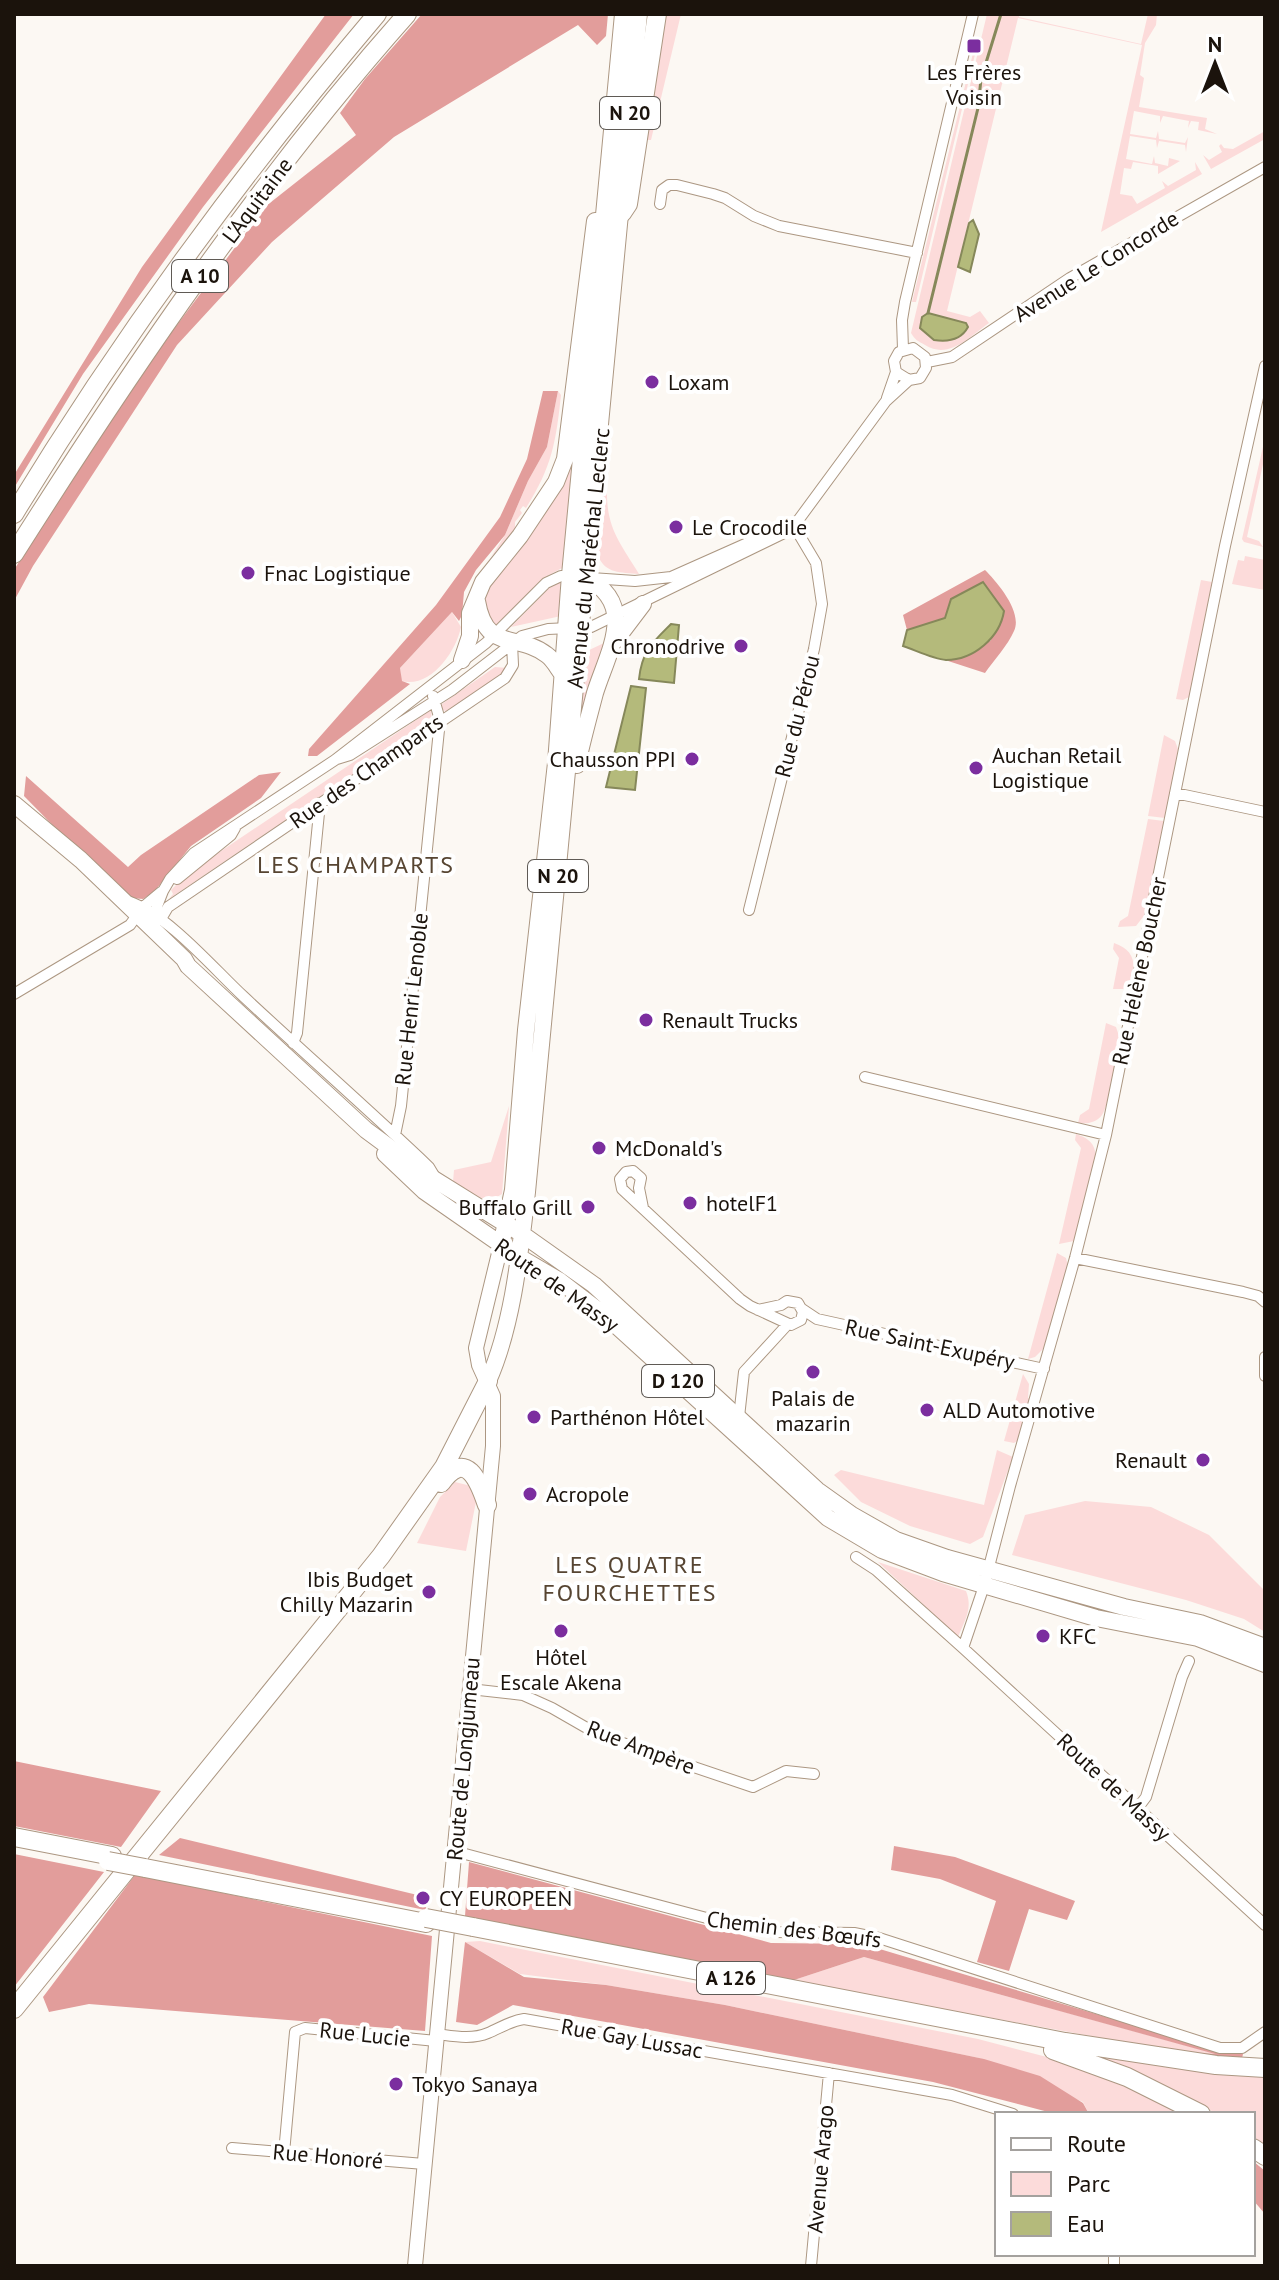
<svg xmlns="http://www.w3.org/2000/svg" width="1279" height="2280" font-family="'PT Sans',sans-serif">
<rect width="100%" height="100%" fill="#fcf8f3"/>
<path fill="#fcdbda" d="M664 14H681L651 140H643Z
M987 14H1019V17L1141 44 1148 14H1157L1156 25 1145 43 1140 75 1144 78 1139 107 1207 118 1205 129 1217 134 1198 130 1199 122 1191 121 1188 128 1189 121 1163 116 1160 123V116L1134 111 1130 134 1156 138 1158 131 1159 139 1185 143 1188 137 1186 152 1185 145 1159 141 1157 148 1156 140 1130 136 1126 159 1152 164 1154 156 1155 163 1168 166 1169 158 1180 161 1158 174V166L1133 162 1131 169 1124 168 1120 194 1132 196 1137 204 1165 188 1162 181 1168 186 1196 170 1195 162 1202 174 1101 232 1142 45 1018 18 947 311 970 317 980 311 989 323C969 337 949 360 925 345 918 341 915 340 911 333Z
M975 45 977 46 916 302H912Z
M1265 131V139L1211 169 1203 155 1209 160 1222 152 1219 146 1221 144 1224 148 1233 149Z
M558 391 561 395C556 442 552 467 526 508L523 506 520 510 522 513 515 522V529L491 557 505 535 528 481 547 447Z
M1265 438V455L1247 537 1259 541 1263 547 1244 542 1242 539Z
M577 450 564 567 543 578 496 625C485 615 483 603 488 589Z
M602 486 607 488C606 528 619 541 639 574 620 572 606 574 598 556Z
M1245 556 1265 560V590L1232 584 1238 560 1244 561Z
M562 580 561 616 511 627 553 584Z
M1201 580 1212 582 1189 697 1183 700 1176 699Z
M452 612 461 627C456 652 430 689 401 681L400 668Z
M604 643 583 708 581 705 585 652Z
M495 667 508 668 506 674 446 711 442 710V704Z
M431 710 432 721 169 899 173 894 171 890 187 874Z
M1164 735 1175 741 1178 749 1165 818 1148 816Z
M1148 819 1164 821 1146 913 1136 926 1118 927 1120 921 1128 916Z
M1114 943C1135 950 1137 965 1130 984L1123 989H1113L1119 958 1113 949Z
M1106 1023 1116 1027 1119 1036C1119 1049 1109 1106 1102 1115 1096 1123 1087 1124 1078 1123L1080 1115 1089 1109Z
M509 1106 502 1194C484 1207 470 1192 453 1182L454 1170 491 1162Z
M1076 1134C1085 1137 1093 1141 1095 1151 1098 1166 1080 1224 1074 1241L1059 1244 1081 1148 1075 1140Z
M1057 1253 1066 1258 1068 1266 1045 1347 1035 1357 1028 1359Z
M1023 1374 1029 1384 1028 1398 1031 1400 1019 1440 1014 1443 1004 1441Z
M997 1450 1013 1457 983 1537 970 1544 910 1526 861 1502 834 1475 841 1470 984 1505Z
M455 1482 475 1487 476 1502 466 1551 417 1543 440 1497Z
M1085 1501 1151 1507 1209 1535 1265 1591V1632L1244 1619 1186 1600 1012 1555 1025 1515Z
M878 1562 966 1591C973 1608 965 1620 958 1637Z
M480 1941 978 2039 1070 2063 1123 2083 1181 2114H1089L1083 2102 979 2058 725 2005 606 1985 520 1974 465 1942Z
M864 1957 1220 2055 1178 2052 791 1981Z
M1079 2051 1265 2075V2148L1253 2139V2114H1217L1191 2099Z"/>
<path fill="#e29d9b" d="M326 14H354L203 207 83 374 14 488V475L142 267Z
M422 14H608L606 36 597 45 578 25 394 137 272 242 177 345 33 566 14 601V570L79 465 168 337 266 206 356 135 340 113 365 79Z
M543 391H558L547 447 528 481 505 535 476 570 464 592 462 615 459 621 452 612 400 668 402 681 410 684 317 756H308L309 749 436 605 500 517 527 459Z
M985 570C997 582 1023 612 1014 631 1008 645 994 660 985 673L945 660 972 653 991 640 945 618 907 630 903 615Z
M281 772 261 798 191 846 154 892 143 899 131 898 78 851 24 796 26 776 128 867 141 855 259 775Z
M14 1762V1761L161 1791 121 1847 14 1826Z
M180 1838 430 1898 425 1910 159 1855Z
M894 1846 955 1857 1075 1901 1067 1920 1029 1909 1009 1971 977 1962 996 1901 940 1879 891 1870Z
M14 1854 104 1872 14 1987Z
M469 1862 771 1943 863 1944 1226 2053 1243 2054 1241 2063 1178 2052 1215 2054 864 1957 791 1981 465 1916Z
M135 1875 432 1936 425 2031 89 2004 49 2012 43 1997Z
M465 1942 524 1977 606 1985 725 2005 984 2059 1040 2076 1083 2103 1089 2114H1056L933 2082 513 2005 477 2025 456 2022Z
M1253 2161 1265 2171V2214L1253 2200Z"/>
<path fill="#b4ba7b" stroke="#86885a" stroke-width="2" d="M973 220 979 234 970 272 958 267 969 223Z
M928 313 966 323 968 327C961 340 947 342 934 340L920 328 922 317Z
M983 582 1004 611C1000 637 974 660 946 660 933 659 915 650 903 646L907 630 945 618 951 599Z
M671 624 679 625 674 683 639 679C642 651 652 643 671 624Z
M631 686 646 688 635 790 606 787Z"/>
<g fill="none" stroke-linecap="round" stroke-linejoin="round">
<path stroke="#86885a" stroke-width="3" d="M928 313 978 108 981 79 1001 14"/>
<g stroke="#ac9782" stroke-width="12">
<path id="street" d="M660 204 662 190 669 185H677L713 194 725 198 754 216 779 226 917 253
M903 349 902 320 905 302 973 14
M927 362 952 357 1070 278 1265 167
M887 398 896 372 894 361 899 352 913 348 925 357 926 368 920 378 909 380 896 372
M591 578 635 581 671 577 797 521
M337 759 350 755 452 690 522 636 548 629 591 627 784 533 794 526 886 401 909 380
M1175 793 1265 812
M177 879 231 835 235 828
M130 902C169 916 212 967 243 996 304 1053 368 1109 429 1167L435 1177
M749 910 814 649 822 604 816 563 794 526
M161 919 168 907 505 678 513 665 512 643
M155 930 154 914 163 891 170 879 194 853 335 760 486 643 546 583 561 576H575
M14 994 130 925 143 907 161 892
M293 1043 297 1033 320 803
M865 1077 1106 1135
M395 1135 401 1106 440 720 433 696
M643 1208 639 1188 641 1178 633 1171 626 1172 620 1179 622 1189 740 1299 750 1306 791 1325 801 1320 803 1312 798 1303 787 1301 781 1305 758 1310
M1075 1258 1243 1292 1258 1296 1265 1302
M802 1309 817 1319 1044 1369
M1265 1357V1376
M739 1417 744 1372 787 1325
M856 1557 876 1570 963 1648 1265 1925
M963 1648 984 1586 1010 1486 1075 1258 1106 1135 1225 546 1265 366
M470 1689 523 1695 552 1708 599 1735 753 1787 786 1771 814 1774
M1137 1809 1146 1797 1182 1677 1189 1661
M454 1851 733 1925 775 1932 854 1933 879 1938 1220 2048H1242L1265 2032
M437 2034C453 2036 472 2040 488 2033 500 2028 510 2021 524 2019L952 2095 1013 2114
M232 2148 424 2164
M284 2153 295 2032 305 2028 436 2041
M1114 2254V2266
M811 2266 829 2073"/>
</g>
<g stroke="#ac9782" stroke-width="16">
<path id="secondary" d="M415 2266 493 1446V1396L479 1365 476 1348 501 1245"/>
</g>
<g stroke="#ac9782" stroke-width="18">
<path id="primary" d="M477 601C486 654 518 632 547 655 554 660 558 669 563 675
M615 641 643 604
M462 660 470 636V613L483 582 520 536 556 482 565 459 595 221
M577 765C582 741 589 716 595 693 607 654 639 604 586 578
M14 804 81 860 184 959 188 966 366 1130 424 1173 522 1234 594 1285 817 1490 852 1515 896 1540 947 1558 1124 1607 1200 1623 1265 1647
M385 1154 424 1191 519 1257 560 1281 607 1317 828 1518 882 1550 943 1573 1096 1618 1198 1638 1265 1664
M501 1245 513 1190 526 1030 556 763 570 575 623 14
M488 1381C513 1325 520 1252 527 1192L639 14"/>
</g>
<g stroke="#ac9782" stroke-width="20">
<path id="highway" d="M622 213 628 204 657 14
M14 514C121 338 244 171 377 14
M14 554C133 366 259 181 407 14
M441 1483C466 1448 479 1481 487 1505
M14 1837 112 1856
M145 1868 426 1923
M473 1927 1065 2042 1216 2065 1265 2068
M14 2009 381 1556 444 1467 488 1381
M1053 2050 1127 2077 1201 2114
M1253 2148 1265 2156"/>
</g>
<use href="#street" stroke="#fff" stroke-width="10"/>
<use href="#secondary" stroke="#fff" stroke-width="14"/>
<use href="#primary" stroke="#fff" stroke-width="16"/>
<use href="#highway" stroke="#fff" stroke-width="18"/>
<g stroke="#ac9782" stroke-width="20" stroke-linecap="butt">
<path id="highway-bridge" d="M108 1861 145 1868
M426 1918 473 1927"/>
</g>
<use href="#highway-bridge" stroke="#fff" stroke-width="18"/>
</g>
<g fill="#7b2e9f" stroke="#fff" stroke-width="3">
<rect x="966" y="38" width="16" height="16" rx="4"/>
<circle cx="652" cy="382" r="8"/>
<circle cx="676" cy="527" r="8"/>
<circle cx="248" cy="573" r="8"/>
<circle cx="741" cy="646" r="8"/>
<circle cx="692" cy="759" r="8"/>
<circle cx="976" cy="768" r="8"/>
<circle cx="646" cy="1020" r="8"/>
<circle cx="599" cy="1148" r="8"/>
<circle cx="690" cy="1203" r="8"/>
<circle cx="588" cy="1207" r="8"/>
<circle cx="813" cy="1372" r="8"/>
<circle cx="927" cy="1410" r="8"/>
<circle cx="534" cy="1417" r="8"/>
<circle cx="1203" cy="1460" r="8"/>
<circle cx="530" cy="1494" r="8"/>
<circle cx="429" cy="1592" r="8"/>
<circle cx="561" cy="1631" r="8"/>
<circle cx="1043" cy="1636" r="8"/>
<circle cx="423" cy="1898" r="8"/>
<circle cx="396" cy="2084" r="8"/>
</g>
<g text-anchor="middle" stroke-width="8" stroke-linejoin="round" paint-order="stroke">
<g fill="#fff" stroke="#5f5a55" stroke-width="2">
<rect x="600" y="97" width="60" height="32" rx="6"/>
<rect x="172" y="260" width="56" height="32" rx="6"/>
<rect x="528" y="860" width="60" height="32" rx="6"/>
<rect x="642" y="1365" width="72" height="32" rx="6"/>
<rect x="697" y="1962" width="68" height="32" rx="6"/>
</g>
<g font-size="20" font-weight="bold" fill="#1b130c">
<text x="630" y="120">N 20</text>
<text x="200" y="283">A 10</text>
<text x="558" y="883">N 20</text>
<text x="678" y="1388">D 120</text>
<text x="731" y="1985">A 126</text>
</g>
<g font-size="22" fill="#1b130c" stroke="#fff" text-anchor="start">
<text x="974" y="80" text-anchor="middle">Les Frères<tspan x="974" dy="25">Voisin</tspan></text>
<text x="668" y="390">Loxam</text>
<text x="692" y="535">Le Crocodile</text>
<text x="264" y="581">Fnac Logistique</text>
<text x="725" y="654" text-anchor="end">Chronodrive</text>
<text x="992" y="763">Auchan Retail<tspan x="992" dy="25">Logistique</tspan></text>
<text x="676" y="767" text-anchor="end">Chausson PPI</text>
<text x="662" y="1028">Renault Trucks</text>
<text x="615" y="1156">McDonald's</text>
<text x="706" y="1211">hotelF1</text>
<text x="572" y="1215" text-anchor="end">Buffalo Grill</text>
<text x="813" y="1406" text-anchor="middle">Palais de<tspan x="813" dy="25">mazarin</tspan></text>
<text x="943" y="1418">ALD Automotive</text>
<text x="550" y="1425">Parthénon Hôtel</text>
<text x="1187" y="1468" text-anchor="end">Renault</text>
<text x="546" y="1502">Acropole</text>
<text x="413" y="1587" text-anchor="end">Ibis Budget<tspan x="413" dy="25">Chilly Mazarin</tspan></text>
<text x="1059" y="1644">KFC</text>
<text x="561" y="1665" text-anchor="middle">Hôtel<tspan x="561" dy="25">Escale Akena</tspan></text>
<text x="439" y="1906">CY EUROPEEN</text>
<text x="412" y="2092">Tokyo Sanaya</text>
</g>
<g font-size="22" fill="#1b130c" stroke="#fff">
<text transform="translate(257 200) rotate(-53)" y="8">L'Aquitaine</text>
<text transform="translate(1096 266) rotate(-32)" y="8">Avenue Le Concorde</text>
<text transform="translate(588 558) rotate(-84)" y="8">Avenue du Maréchal Leclerc</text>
<text transform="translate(797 716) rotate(-76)" y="8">Rue du Pérou</text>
<text transform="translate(366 771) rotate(-35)" y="8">Rue des Champarts</text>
<text transform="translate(1139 971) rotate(-78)" y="8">Rue Hélène Boucher</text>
<text transform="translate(411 999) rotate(-84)" y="8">Rue Henri Lenoble</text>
<text transform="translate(557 1285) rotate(35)" y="8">Route de Massy</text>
<text transform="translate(930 1344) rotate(12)" y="8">Rue Saint-Exupéry</text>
<text transform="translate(641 1747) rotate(21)" y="8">Rue Ampère</text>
<text transform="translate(463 1759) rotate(-85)" y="8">Route de Longjumeau</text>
<text transform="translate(1114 1787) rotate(43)" y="8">Route de Massy</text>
<text transform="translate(794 1929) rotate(7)" y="8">Chemin des Bœufs</text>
<text transform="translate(365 2034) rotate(6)" y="8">Rue Lucie</text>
<text transform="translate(632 2038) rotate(10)" y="8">Rue Gay Lussac</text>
<text transform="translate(328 2156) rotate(5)" y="8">Rue Honoré</text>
<text transform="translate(820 2169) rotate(-85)" y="8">Avenue Arago</text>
</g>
<g font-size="24" letter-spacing="2" fill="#574532" stroke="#fff">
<text x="356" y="873">LES CHAMPARTS</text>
<text x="630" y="1573">LES QUATRE<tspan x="630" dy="28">FOURCHETTES</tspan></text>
</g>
</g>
<rect width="1279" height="2280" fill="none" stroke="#1b130c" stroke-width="32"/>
<rect x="995" y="2112" width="260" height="144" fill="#ffffff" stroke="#a4a19e" stroke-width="2"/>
<rect x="1011" y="2138" width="40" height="12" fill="#ffffff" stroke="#a4a19e" stroke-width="2"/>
<text x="1067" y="2152" font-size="24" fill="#1b130c">Route</text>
<rect x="1011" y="2172" width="40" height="24" fill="#fcdbda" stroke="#a4a19e" stroke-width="2"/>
<text x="1067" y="2192" font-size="24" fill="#1b130c">Parc</text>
<rect x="1011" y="2212" width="40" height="24" fill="#b4ba7b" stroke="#a4a19e" stroke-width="2"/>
<text x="1067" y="2232" font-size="24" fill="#1b130c">Eau</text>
<g transform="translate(1215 64)" stroke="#ffffff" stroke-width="6" paint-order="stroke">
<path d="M0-6L14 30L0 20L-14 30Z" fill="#1b130c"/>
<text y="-12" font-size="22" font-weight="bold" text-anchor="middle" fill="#1b130c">N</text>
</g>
</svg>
